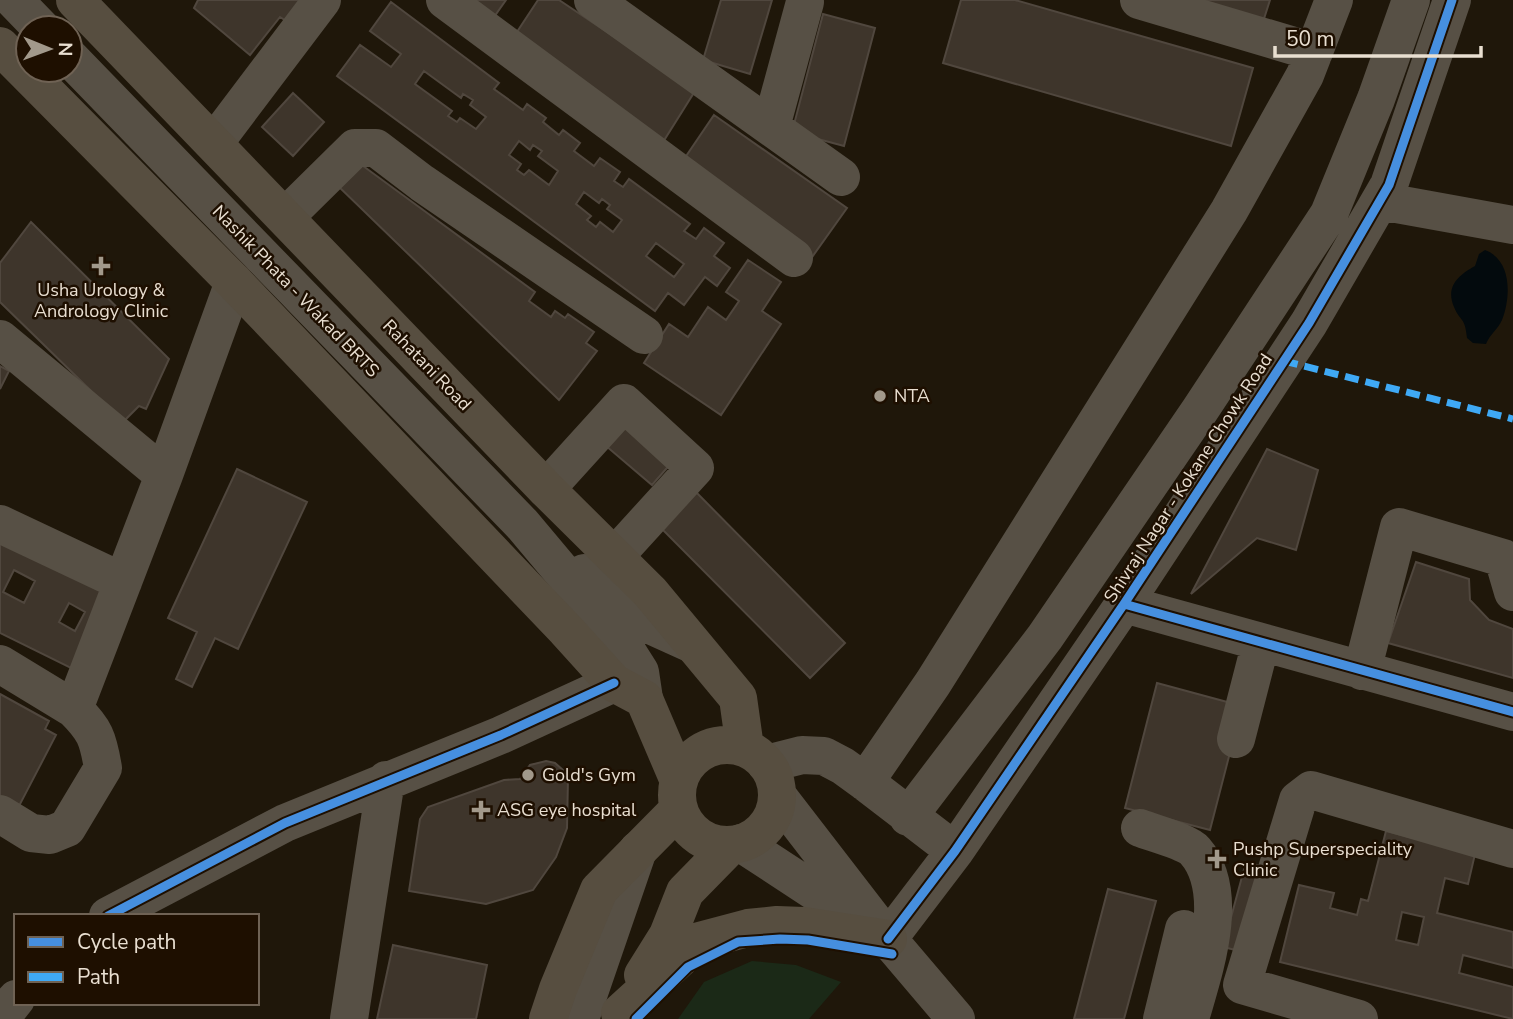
<svg xmlns="http://www.w3.org/2000/svg" width="1513" height="1019" font-family="'Nunito Sans',sans-serif">
	<style>
		.green { fill: #1b2917 }
		.water { fill: #030a0d }
		.building { fill: #3e352b; stroke: #50473e; stroke-width: 2; fill-rule: evenodd }
		.lines { fill: none; stroke-linecap: round; stroke-linejoin: round }
		.minor { stroke: #575045; stroke-width: 38 }
		.major { stroke: #574e40; stroke-width: 38 }
		.quiet { stroke: #3fa9f5; stroke-width: 7; stroke-dasharray: 14 7; stroke-linecap: butt }
		.cycleway-casing { stroke: #1e0f00; stroke-width: 13 }
		.cycleway { stroke: #468fdf; stroke-width: 9 }
		.poi-dot { fill: #a2998b; stroke: #1e0f00; stroke-width: 2.5 }
		.labels { text-anchor: middle; dominant-baseline: central; stroke-width: 5; stroke-linejoin: round; paint-order: stroke }
		.poi-label { font-size: 18px; fill: #e9dfd1; stroke: #1e0f00; text-anchor: start }
		.street-label { font-size: 18px; fill: #e9dfd1; stroke: #1e0f00 }
	</style>
	<rect width="100%" height="100%" fill="#1f170a"/>
	<!-- green -->
	<path class="green" d="M752,961L796,965L841,982L809,1019H678L704,982Z"/>
	<!-- water -->
	<path class="water" d="M1485,250C1512,260 1511,297 1502,320C1498,329 1490,334 1486,344L1473,343L1467,338C1465,316 1460,322 1454,307C1445,286 1459,275 1475,266L1479,254Z"/>
	<!-- building -->
	<path class="building" d="M198,0H312L294,26L280,17L250,55L194,8Z
		M455,0H506L489,24Z
		M538,0H559L695,91L663,142L511,41Z
		M721,0H772L750,74L703,60Z
		M961,0H1015L1253,68L1231,146L943,63Z
		M1183,0H1270L1262,25Z
		M391,2L499,83L494,89L523,110L527,104L546,118L543,122L559,135L563,130L580,143L574,151L594,166L600,158L620,172L614,181L623,187L629,179L690,224L684,231L696,239L704,228L724,243L714,256L730,268L717,286L705,277L684,305L668,293L655,311L337,76L360,45L391,67L401,54L370,31ZM424,71L461,98L463,94L473,100L470,105L486,117L476,129L460,118L457,122L448,116L452,111L415,84ZM519,141L530,150L533,145L542,151L538,156L558,171L549,185L529,170L524,175L517,170L521,164L509,155ZM584,192L599,203L602,199L610,205L607,209L622,220L613,232L600,222L596,227L587,220L591,216L576,204ZM656,243L684,264L674,277L646,256Z
		M823,14L875,28L844,146L792,132Z
		M293,93L324,122L293,156L262,127Z
		M714,115L847,208L810,260L678,168Z
		M359,163L535,292L529,301L551,317L555,311L565,318L568,314L594,332L586,343L597,351L559,400L337,185Z
		M31,222L169,359L146,409L139,406L123,422L0,302V263Z
		M748,260L781,282L762,311L781,324L721,415L644,363L669,324L688,337L708,307L726,320L739,301L726,292Z
		M0,366L9,371L0,389Z
		M627,421L673,461L652,485L606,446Z
		M1267,449L1318,470L1296,550L1257,538L1191,594Z
		M237,469L307,502L238,649L215,638L192,687L176,679L197,632L168,618Z
		M692,488L845,643L810,678L657,524Z
		M0,530L118,586L77,671L0,633ZM14,570L35,581L24,603L3,592ZM69,603L85,612L75,631L59,622Z
		M1416,562L1469,579L1470,600L1489,620L1513,629V678L1388,643Z
		M1157,683L1242,706L1210,830L1125,808Z
		M0,694L49,721L45,729L56,735L18,808L0,798Z
		M546,761L555,763L564,771L568,778L567,828L556,857L533,890L486,904L409,891L420,819L428,807L504,780L520,779L530,765Z
		M1386,831L1475,854L1468,884L1445,878L1437,913L1513,932V968L1463,955L1459,973L1513,987V1019L1280,962L1299,885L1334,893L1330,908L1357,915L1361,899L1368,901ZM1402,912L1424,917L1418,945L1396,940Z
		M1246,862L1267,868L1244,952L1223,947Z
		M1108,889L1156,901L1124,1019H1074Z
		M393,945L487,965L476,1019H377Z"/>
	<g class="lines">
		<!-- minor -->
		<path class="minor" d="M14,0L41,28
			M445,0L794,258
			M593,0L841,177
			M1139,0L1314,52
			M70,58L522,524L621,642L640,672L644,699
			M771,127L805,2
			M214,143L322,0
			M1380,201L1513,225
			M285,217L355,148H376L422,183L644,335
			M0,339L164,475
			M546,489L624,403L695,468L614,557
			M0,524L123,582
			M584,573L650,625L692,644
			M1124,604L1513,712
			M0,664L74,709L164,475L234,282
			M1362,671L1399,527L1503,558L1513,592
			M1236,739L1261,642
			M766,764L802,755L824,756L843,766L865,782L955,851
			M865,782L933,683L1229,211L1305,75L1334,0
			M777,795L888,939L956,1019
			M0,814L31,833L50,835L67,828L103,768C98,738 95,730 74,709
			M908,817L1045,637L1200,410L1329,214L1376,99L1411,0
			M1140,828C1153,833 1187,842 1195,851C1232,893 1203,973 1190,1019
			M741,843L863,923
			M108,916L285,823L501,735L614,683
			M888,939L955,851L1124,604L1309,323L1389,185L1452,0
			M0,1019L16,999
			M349,1019L386,780
			M580,1019L638,850
			M1162,1019L1184,929
			M1359,1019L1242,985L1298,800L1311,790L1513,849"/>
		<!-- major -->
		<path class="major" d="M75,0L546,489L650,592L738,698L745,748
			M0,46L234,282L566,630L614,683L644,699L679,781
			M677 795a50 50 0 1 1 100 0a50 50 0 1 1-100 0Z
			M643,975L668,935L685,892L731,845
			M620,1013L699,941L748,928L777,925L804,926L888,939
			M548,1019L558,989L599,890L679,809"/>
		<!-- quiet -->
		<path class="quiet" d="M1284,361L1513,419"/>
		<defs>
			<path id="cycleway" d="M1124,604L1513,712
				M108,916L285,823L501,735L614,683
				M888,939L955,851L1124,604L1309,323L1389,185L1452,0
				M636,1019L688,967L738,942L780,939L808,940L892,954"/>
		</defs>
		<!-- cycleway casing -->
		<use href="#cycleway" class="cycleway-casing"/>
		<!-- cycleway -->
		<use href="#cycleway" class="cycleway"/>
	</g>
	<!-- markers -->
	<g class="poi-dot">
		<path d="M97.5 255.5h7v7h7v7h-7v7h-7v-7h-7v-7h7z"/>
		<circle cx="880" cy="396" r="7"/>
		<circle cx="528" cy="775" r="7"/>
		<path d="M477.5 799.5h7v7h7v7h-7v7h-7v-7h-7v-7h7z"/>
		<path d="M1213.5 848.5h7v7h7v7h-7v7h-7v-7h-7v-7h7z"/>
	</g>
	<g class="labels">
		<!-- poi labels -->
		<g class="poi-label">
			<text x="101" y="290" text-anchor="middle">Usha Urology &amp;<tspan x="101" dy="21">Andrology Clinic</tspan></text>
			<text x="894" y="396">NTA</text>
			<text x="542" y="775">Gold's Gym</text>
			<text x="497" y="810">ASG eye hospital</text>
			<text x="1233" y="849">Pushp Superspeciality<tspan x="1233" dy="21">Clinic</tspan></text>
		</g>
		<!-- street labels -->
		<g class="street-label">
			<text transform="translate(296 291) rotate(46)">Nashik Phata - Wakad BRTS</text>
			<text transform="translate(427 365) rotate(46)">Rahatani Road</text>
			<text transform="translate(1188 478) rotate(-57)">Shivraj Nagar - Kokane Chowk Road</text>
		</g>
	</g>
	<!-- legend -->
	<rect x="14" y="914" width="245" height="91" fill="#1e0f00" stroke="#6f6254" stroke-width="2"/>
	<rect x="28" y="937" width="35" height="10" fill="#468fdf" stroke="#6f6254" stroke-width="2"/>
	<text x="77" y="949" font-size="21" fill="#e9dfd1">Cycle path</text>
	<rect x="28" y="972" width="35" height="10" fill="#3fa9f5" stroke="#6f6254" stroke-width="2"/>
	<text x="77" y="984" font-size="21" fill="#e9dfd1">Path</text>
	<!-- north arrow -->
	<g transform="translate(49 49) rotate(91)"><circle r="33" fill="#1e0f00" stroke="#6f6254" stroke-width="2"/>
	<path d="M0-5L12 26L0 18L-12 26Z" fill="#a2998b"/>
	<text y="-10" font-size="19" font-weight="bold" text-anchor="middle" fill="#e9dfd1">N</text>
	</g>
	<!-- scale -->
	<path d="M1275 46v10h206v-10" fill="none" stroke="#e9dfd1" stroke-width="3.5"/>
	<text x="1286" y="46" font-size="21" fill="#e9dfd1" stroke="#1e0f00" stroke-width="5" paint-order="stroke">50 m</text>
</svg>
